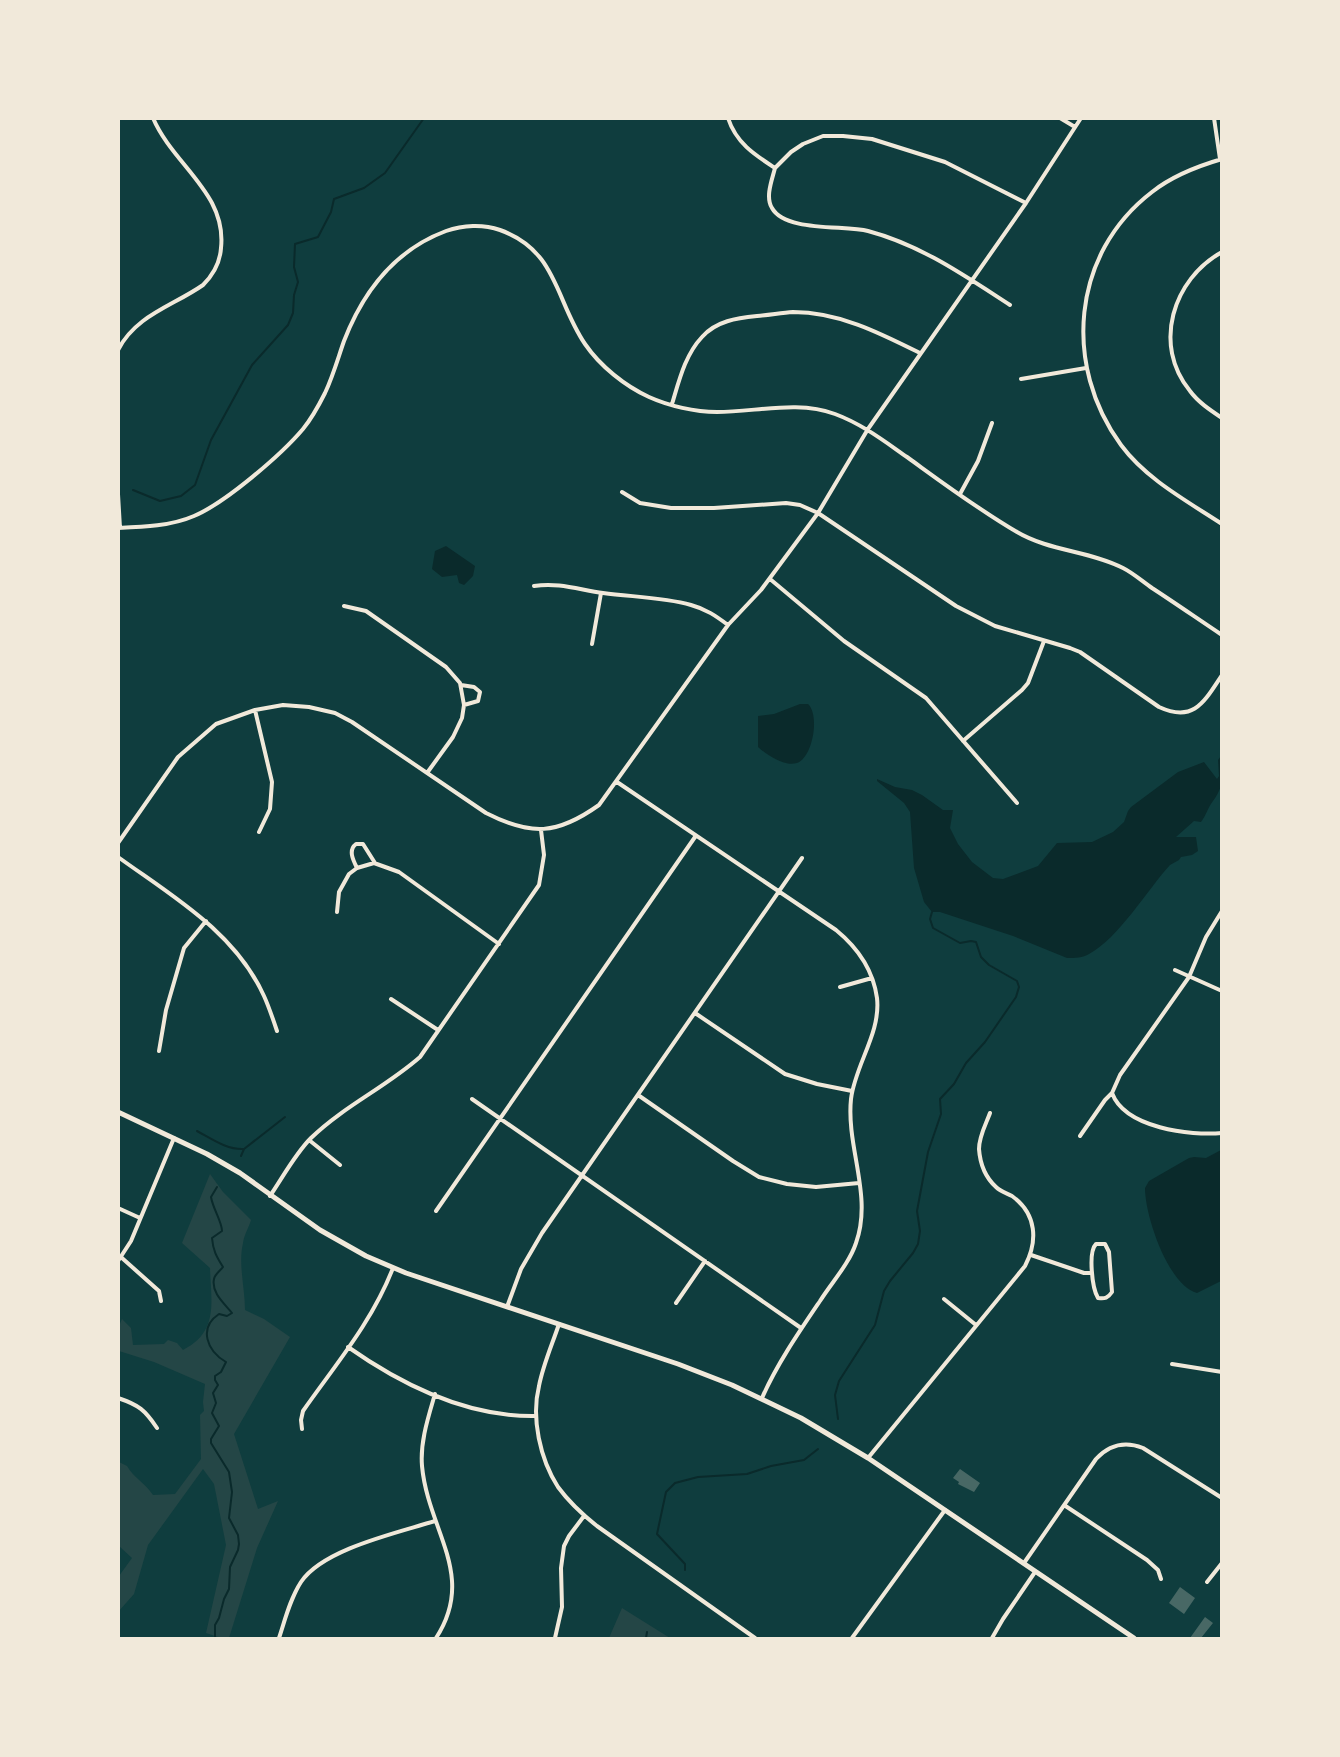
<svg xmlns="http://www.w3.org/2000/svg" width="1340" height="1757" font-family="Rubik,sans-serif">
	<style>
		.green { fill: #244646 }
		.water { fill: #0a2a2b }
		.lines { fill: none; stroke-linecap: round; stroke-linejoin: round }
		.stream { stroke: #0a2a2b; stroke-width: 2 }
		.building { fill: #486865 }
		.minor { stroke: #f1e9da; stroke-width: 4 }
		.secondary { stroke: #f1e9da; stroke-width: 5 }
	</style>
	<rect width="100%" height="100%" fill="#0f3d3e"/>
	<!-- green -->
	<path class="green" d="M210,1174L223,1192L251,1220C249,1227 244,1235 243,1243C238,1264 245,1288 245,1310L264,1319L290,1337L234,1434L258,1509L278,1501L257,1548L229,1638H221L206,1633L226,1545L214,1484L203,1469L148,1545L134,1594L118,1612L119,1576L132,1558L119,1546V1462L127,1466C134,1478 145,1483 153,1495L175,1494L201,1459L200,1415L204,1411L203,1402L205,1384L154,1362L119,1351V1326L122,1319L131,1328L133,1345L164,1344L168,1340L177,1343L183,1350C219,1332 211,1302 210,1268L182,1243Z
		M622,1608L670,1638H609Z"/>
	<!-- water -->
	<path class="water" d="M446,546L475,566L473,576L464,585L459,583L457,575L442,577L432,569L435,551Z
		M800,704H808C820,715 813,757 797,763C784,767 767,755 758,747V716L774,714Z
		M1221,756C1222,775 1225,785 1213,801C1208,807 1206,816 1201,822L1194,821L1176,837H1196L1198,851L1192,855L1181,857L1179,860L1170,865C1148,889 1118,939 1089,954C1083,958 1075,958 1067,958L1013,936L940,912H932L924,902L914,868L910,812L904,803L877,781V779L895,787L912,790L922,795L943,810H953L950,828L958,844L972,862L993,878L1003,879L1038,866L1057,843L1092,842L1113,832L1124,822L1128,811L1131,807L1178,772L1204,762L1217,779L1219,776L1218,760Z
		M1221,1150V1281L1197,1293C1168,1285 1145,1216 1145,1188L1149,1181L1189,1158L1194,1157L1206,1158Z"/>
	<g class="lines">
		<!-- stream -->
		<path class="stream" d="M133,490L160,501L181,496L195,485L211,440L252,365L288,325L293,313L294,295L298,282L294,267L295,244L318,237L331,212L334,199L364,188L385,173L424,118
			M197,1131C212,1139 227,1150 244,1149L285,1117
			M241,1156L244,1149
			M838,1419L835,1395L839,1381L875,1325L884,1291L890,1281L913,1253L918,1244L920,1231L917,1211L928,1152L941,1114L940,1099L954,1084L966,1063L985,1042L1016,997L1019,987L1017,981L989,965L981,957L976,942L971,941L960,943L933,928L930,919L932,912
			M685,1570V1564L657,1534L666,1492L675,1483L698,1477L747,1474L771,1466L804,1460L818,1449
			M215,1638V1625L219,1618L224,1599L229,1589L230,1567L238,1550L239,1544L238,1535L229,1518L232,1492L229,1472L211,1443V1439L219,1426L212,1413L216,1403L213,1393L218,1385L215,1380V1376L221,1372L226,1362C207,1351 198,1328 219,1314L227,1316L232,1313C225,1304 211,1293 214,1279C215,1274 220,1271 223,1267C216,1256 213,1250 212,1238L222,1231C222,1222 213,1209 211,1197L217,1187
			M646,1638L647,1632"/>
	</g>
	<!-- building -->
	<path class="building" d="M960,1469L980,1483L974,1492L958,1484L959,1482L953,1478Z
		M1180,1587L1195,1598L1184,1614L1169,1603Z
		M1205,1617L1213,1623L1201,1638H1190Z"/>
	<g class="lines">
		<!-- minor -->
		<path class="minor" d="M728,118C736,143 755,155 775,168
			M1060,118L1075,127
			M1214,118L1220,159
			M1222,159C1198,166 1172,176 1152,192C1071,254 1063,366 1121,445C1146,479 1187,501 1222,524
			M775,168C772,180 765,197 772,208C785,232 845,225 868,231C921,245 965,276 1010,305
			M775,168L791,152L803,144L823,136H843L872,139L945,162L1026,203
			M1222,252C1173,279 1152,345 1190,391C1198,402 1210,410 1222,418
			M118,350C136,315 173,306 203,285C213,275 220,263 221,248C227,193 173,165 153,118
			M1021,379L1086,368
			M672,404C679,381 685,355 702,337C716,321 737,318 757,316C769,315 781,313 793,312C839,312 880,333 920,353
			M622,492L640,503L671,508H714L786,503L800,505L818,513L956,606L995,626L1070,648L1080,652L1159,707C1194,723 1204,702 1222,675
			M118,494L120,528
			M960,494L978,461L992,423
			M118,528C144,527 171,526 194,516C225,503 281,455 303,429C312,418 319,405 325,393C333,376 338,358 344,341C363,292 395,250 446,231C463,225 483,224 500,230C558,251 555,300 585,344C600,366 625,386 649,397C669,406 695,412 717,412C756,412 798,400 835,414C862,424 884,441 907,457C943,483 979,510 1017,532C1049,551 1090,551 1123,568C1133,573 1142,581 1152,588C1175,603 1198,619 1222,635
			M770,579L844,641L926,698L1017,803
			M534,586C559,582 580,590 603,593C632,597 663,597 691,605C706,609 716,616 728,625
			M344,606L366,611L446,667L460,683L464,705L462,718L453,737L427,773
			M592,644L601,593
			M461,685L474,687L480,692L478,701L464,705
			M255,710L272,782L270,809L259,832
			M963,741L1022,690L1028,683L1044,641
			M617,782L836,930C858,948 873,969 877,998C881,1033 855,1065 851,1099C846,1147 873,1196 856,1243C849,1264 832,1282 820,1301C799,1332 777,1364 762,1398
			M118,843L178,757L216,724L255,710L283,705L309,707L335,713L352,722L486,813C531,836 557,835 599,805L728,625L761,590L818,513L868,429L1026,203L1081,118
			M118,857C172,896 235,932 264,996C269,1007 273,1019 277,1031
			M357,868C353,860 348,850 356,844H363L375,863
			M337,912L339,892L349,874L357,868L374,863L399,872L499,944
			M1175,970L1222,991
			M840,987L872,978
			M391,999L438,1030
			M695,1013L785,1074L817,1084L852,1091
			M159,1051L166,1010L184,948L206,921
			M1112,1093C1125,1128 1190,1136 1222,1133
			M638,1095L733,1161L759,1177L787,1184L816,1187L859,1183
			M472,1099L801,1328
			M1080,1136L1105,1100L1112,1093L1120,1075L1189,977L1206,937L1222,911
			M309,1140L340,1165
			M270,1196C283,1177 295,1154 311,1138C344,1106 386,1087 420,1057L539,885L544,855L541,830
			M118,1208L140,1218
			M436,1211L695,837
			M1096,1244H1105L1109,1252L1112,1292C1108,1298 1105,1299 1098,1298C1092,1288 1088,1252 1096,1244Z
			M1031,1255L1084,1273H1092
			M122,1258L159,1291L161,1301
			M118,1261L131,1241L174,1138
			M944,1299L976,1325
			M676,1303L705,1261
			M507,1307L521,1269L542,1233L802,858
			M559,1324C552,1345 543,1365 539,1386C531,1418 540,1459 558,1487C569,1502 583,1515 597,1526L755,1638
			M348,1347C402,1385 468,1417 535,1416
			M1172,1364L1222,1372
			M435,1394C428,1418 420,1442 422,1466C428,1531 477,1575 436,1638
			M118,1398C139,1405 145,1410 157,1428
			M302,1429L301,1420L303,1411C336,1364 372,1322 393,1268
			M868,1458L1025,1266C1038,1241 1037,1214 1012,1196C1006,1193 1000,1191 996,1187C985,1177 980,1163 979,1149C979,1136 986,1124 990,1113
			M1064,1505L1147,1560L1158,1570L1161,1579
			M1024,1563L1096,1459C1109,1445 1125,1441 1143,1448L1222,1498
			M1207,1582L1222,1563
			M279,1638C285,1620 290,1599 301,1582C323,1549 397,1533 435,1521
			M555,1638L562,1607L561,1568L564,1546L569,1536L584,1516
			M852,1638L945,1510
			M992,1638L1003,1619L1035,1572"/>
		<!-- secondary -->
		<path class="secondary" d="M118,1112L207,1154L240,1173L320,1230L366,1256L406,1273L678,1364L732,1385L801,1418L868,1458L1134,1638"/>
	</g>
	<!-- border -->
	<rect width="1340" height="1757" fill="none" stroke="#f1e9da" stroke-width="240"/>
</svg>
